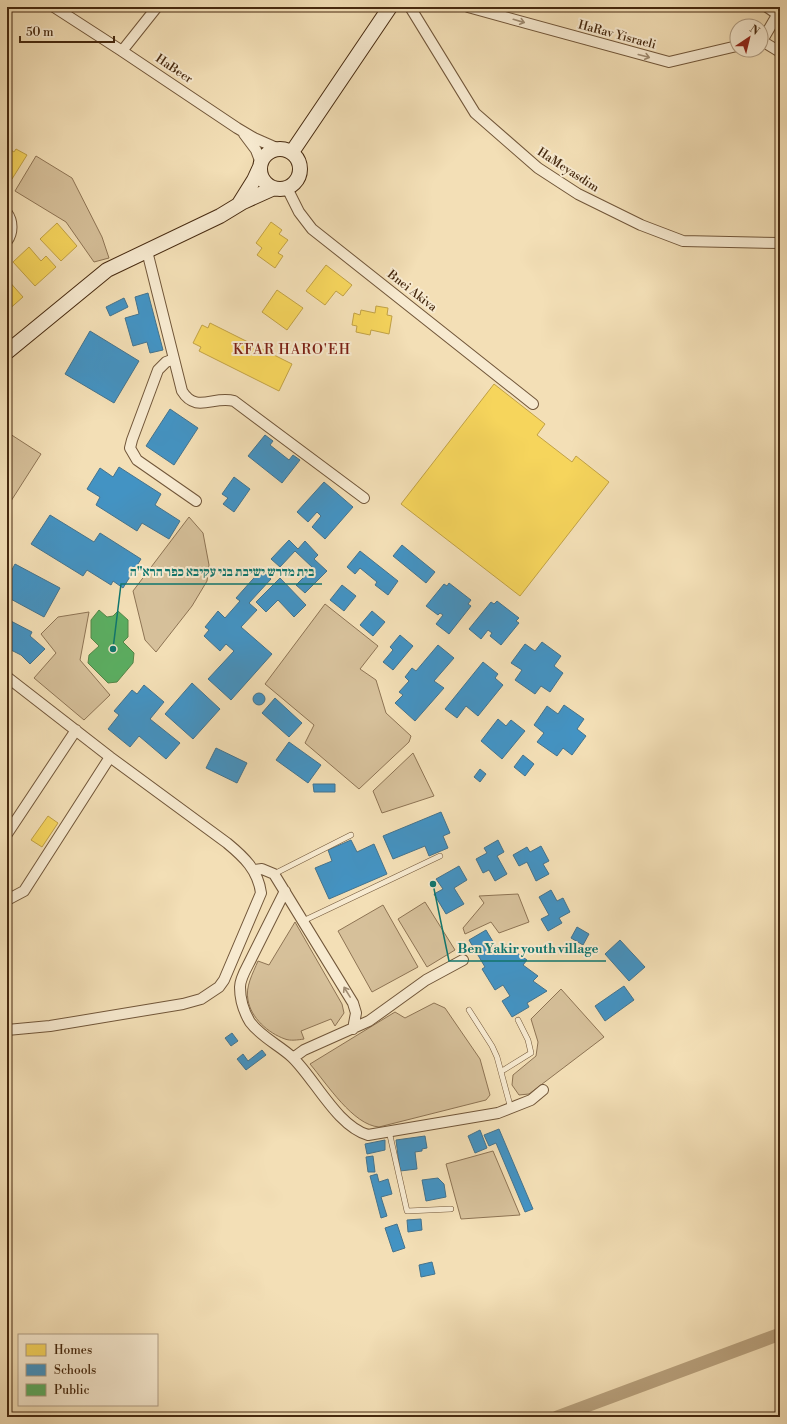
<svg xmlns="http://www.w3.org/2000/svg" width="787" height="1424" font-family="'Libre Bodoni','Frank Ruhl Libre',serif">
	<style>
		.green { fill: #d6c09a; stroke: #8e7454 }
		.homes { fill: #f6d55c; stroke: #c1a145 }
		.schools { fill: #4393c3; stroke: #44738d }
		.public { fill: #5aae61; stroke: #548648 }
		.lines { fill: none; stroke-linecap: round; stroke-linejoin: round }
		.canal { stroke: #b8a17d; stroke-width: 13 }
		.lane-casing { stroke: #715639; stroke-width: 6 }
		.street-casing { stroke: #715639; stroke-width: 12 }
		.secondary-casing { stroke: #46290f; stroke-width: 16 }
		.lane { stroke: #f7ead0; stroke-width: 5 }
		.street { stroke: #f7ead0; stroke-width: 10 }
		.secondary { stroke: #f7ead0; stroke-width: 14 }
		.oneway { stroke: #9e8a70 }
		.labels { text-anchor: middle; dominant-baseline: central; stroke-width: 4; stroke-linejoin: round; paint-order: stroke }
		.street-label { font-size: 12px; fill: #46290f; stroke: #f7ead0 }
		.quarter-label { font-size: 14px; letter-spacing: 1px; fill: #7a1f14; stroke: #f7ead0 }
		.leader { fill: none; stroke: #0f766e; stroke-width: 1.5 }
		.callout-dot { fill: #0f766e; stroke: #f7ead0; stroke-width: 1.5 }
		.callout-label { font-size: 13px; text-anchor: middle; font-weight: bold; fill: #0f766e; stroke: #f7ead0; stroke-width: 4; stroke-linejoin: round; paint-order: stroke }
	</style>
	<rect width="100%" height="100%" fill="#f3dfb6"/>
	<filter id="stains"><feTurbulence type="fractalNoise" baseFrequency=".005" numOctaves="4"/><feColorMatrix values="0 0 0 0 .2 0 0 0 0 .09 0 0 0 0 .02 0 0 0 .5 -.17"/></filter>
	<radialGradient id="worn" r=".72"><stop offset=".6" stop-color="#630" stop-opacity="0"/><stop offset="1" stop-color="#630" stop-opacity=".3"/></radialGradient>
	<!-- green -->
	<path class="green" d="M36,156L72,178L102,237L109,258L94,262L66,222L15,191Z
		M7,432L41,454L11,501L7,498Z
		M189,517L203,533L209,565L207,581L192,606L156,652L145,640L133,591Z
		M325,604L378,646L360,669L376,680L386,713L411,736L409,742L359,789L305,743L314,725L265,684Z
		M89,612L80,660L110,695L84,720L34,678L56,653L41,634L58,617Z
		M413,753L434,796L382,813L373,791Z
		M518,894L529,922L499,933L491,922L465,934L463,928L484,903L479,896Z
		M425,902L455,950L427,967L398,919Z
		M383,905L418,967L372,992L338,931Z
		M295,922L342,1004L344,1013L335,1026L331,1019L301,1031L304,1039C298,1040 290,1041 285,1039C268,1033 251,1018 248,1000C245,987 253,973 258,961L269,965Z
		M561,989L604,1037L529,1094L519,1095L512,1085L513,1075L536,1056L538,1042L531,1019Z
		M434,1003L445,1008L480,1059L490,1095L486,1100L379,1127C353,1125 327,1084 310,1064L395,1012L405,1018Z
		M493,1151L520,1215L461,1219L446,1164Z"/>
	<!-- homes -->
	<path class="homes" d="M8,148L14,152L16,149L27,155L12,179L7,175Z
		M271,222L282,230L279,234L288,240L278,253L283,256L275,268L257,255L262,248L256,243Z
		M57,223L77,246L61,261L40,239Z
		M29,247L41,261L46,256L56,267L35,286L13,262Z
		M326,265L352,285L343,296L336,291L325,305L306,291Z
		M7,279L23,297L7,311Z
		M277,290L303,308L287,330L262,312Z
		M376,306L388,308L387,315L392,316L389,334L371,330L370,335L356,332L357,326L352,325L354,313L360,315L361,310L375,313Z
		M210,323L292,364L279,391L199,351L201,347L193,343L202,325L208,328Z
		M494,384L545,424L537,435L572,462L576,456L609,482L520,596L401,504Z
		M48,816L58,823L42,847L31,840Z"/>
	<!-- schools -->
	<path class="schools" d="M148,293L163,350L150,353L147,342L133,346L125,318L139,314L135,297Z
		M124,298L128,307L110,316L106,307Z
		M90,331L139,361L114,403L65,374Z
		M170,409L198,428L174,465L146,446Z
		M265,435L273,441L270,445L289,460L293,455L300,460L282,483L248,456Z
		M119,467L161,494L155,505L180,521L169,539L142,523L137,531L96,505L100,497L87,489L100,468L113,477Z
		M234,477L250,489L234,512L223,504L228,498L222,494Z
		M324,482L353,507L325,539L312,527L321,516L317,512L308,522L297,512Z
		M50,515L94,542L100,533L141,559L123,588L113,581L111,585L87,570L83,576L31,544Z
		M289,540L298,549L305,541L318,555L314,559L327,571L305,593L296,585L313,568L295,551L280,567L271,559Z
		M402,545L435,572L426,583L393,556Z
		M360,551L398,581L388,595L375,585L377,582L360,568L355,574L347,567Z
		M15,564L60,588L44,617L7,597V579Z
		M261,570L271,579L249,603L257,610L241,627L272,654L231,700L208,679L234,651L226,644L220,651L204,636L209,630L205,627L218,611L225,618L240,601L236,598Z
		M280,578L306,605L294,617L278,600L266,612L256,602Z
		M449,583L471,600L468,604L471,606L449,634L436,624L443,615L440,613L438,615L426,606L444,584L447,586Z
		M342,585L356,596L344,611L330,600Z
		M497,601L519,618L516,621L519,623L501,645L490,636L492,633L488,630L481,639L469,629L491,602L494,604Z
		M372,611L385,622L373,636L360,625Z
		M7,619L32,632L30,636L45,649L30,664L21,655L7,648Z
		M400,635L413,646L393,670L383,662L393,650L390,647Z
		M542,642L561,656L554,666L563,673L550,692L541,686L535,694L515,680L522,670L511,663L525,644L535,651Z
		M438,645L454,658L434,681L444,688L415,721L395,703L403,695L399,692L409,681L405,677L412,668L416,671Z
		M483,662L498,674L495,678L503,685L478,716L466,706L457,718L445,709Z
		M192,683L220,709L193,739L165,714Z
		M144,685L164,702L150,719L180,743L166,759L139,736L130,747L108,729L119,715L114,711L132,690L137,694Z
		M253 699a6 6 0 1 1 12 0a6 6 0 1 1-12 0Z
		M275,698L302,723L289,737L262,713Z
		M564,705L584,719L577,729L586,736L572,755L563,748L557,756L537,742L544,733L534,725L547,706L558,714Z
		M498,719L506,726L511,720L525,731L502,759L481,741Z
		M289,742L321,765L308,783L276,760Z
		M216,748L247,763L237,783L206,768Z
		M523,755L534,764L525,776L514,767Z
		M480,769L486,774L480,782L474,777Z
		M313,784H335V792H314Z
		M441,812L450,833L443,836L448,848L429,856L425,846L393,859L383,836Z
		M351,840L357,852L374,844L387,874L329,899L315,868L332,861L328,850Z
		M498,840L504,852L497,856L507,874L495,881L489,870L483,873L476,859L487,853L484,848Z
		M541,846L549,861L543,864L549,874L536,881L527,862L519,866L513,855L527,847L530,852Z
		M459,866L467,880L454,888L464,904L446,914L434,894L443,889L436,879Z
		M551,890L557,901L563,898L570,912L559,918L562,923L548,931L541,919L549,915L539,897Z
		M577,927L589,934L583,945L571,938Z
		M486,930L498,950L506,945L527,960L523,965L538,976L533,981L547,991L527,1003L529,1007L512,1017L502,1001L510,996L503,985L495,990L482,969L485,967L469,940Z
		M620,940L645,967L629,981L605,954Z
		M624,986L634,1000L605,1021L595,1006Z
		M232,1033L238,1041L231,1046L225,1038Z
		M262,1050L266,1055L246,1070L237,1059L243,1054L248,1061Z
		M499,1129L533,1209L525,1212L496,1143L489,1146L484,1135Z
		M480,1130L487,1148L475,1153L468,1136Z
		M425,1136L427,1148L422,1149V1151L415,1152L417,1169L400,1171L396,1140Z
		M385,1140V1150L367,1154L365,1144Z
		M373,1156L375,1172H368L366,1157Z
		M377,1174L379,1182L388,1179L392,1194L381,1197L387,1216L381,1218L370,1176Z
		M438,1178L444,1184L446,1197L426,1201L422,1180Z
		M421,1219L422,1230L408,1232L407,1220Z
		M397,1224L405,1248L393,1252L385,1228Z
		M432,1262L435,1274L421,1277L419,1265Z"/>
	<!-- public -->
	<path class="public" d="M99,610L107,617L113,616L118,611L128,620V637L123,642L134,653L133,663L117,682L108,683L88,663L89,655L99,646L91,638V620Z"/>
	<g class="lines">
		<!-- canal -->
		<path class="canal" d="M557,1417L780,1334"/>
		<defs>
			<path id="lane" d="M274,874L351,835
				M303,921L440,856
				M469,1010L492,1046L497,1057L511,1109
				M502,1071L531,1053L528,1040L518,1020
				M389,1131L407,1211L451,1209"/>
			<path id="street" d="M54,7L122,51
				M157,7L122,51L237,128L254,138L279,149
				M410,7L475,113L538,168L578,194L641,225L683,241L780,243
				M468,7L669,62L737,46
				M767,7L777,14
				M780,10L762,41L780,52
				M244,134L256,150L261,163
				M287,188L299,212L312,229L533,404
				M7,213C13,221 13,233 7,241
				M147,251L182,391C196,414 214,395 234,401L364,498
				M174,359L166,362L158,370L132,440L130,448L137,460L196,501
				M7,677L110,757L227,843C244,857 258,870 261,893L224,980L219,987L201,999L183,1004L50,1026L7,1030
				M7,834L76,730
				M254,870L262,869L274,874L353,1003L356,1013L353,1029
				M285,891C274,913 263,935 252,957C248,966 240,977 240,987C240,1000 244,1012 250,1022C261,1037 279,1045 292,1057C315,1079 337,1126 368,1135L498,1113L531,1100L543,1090
				M7,900L24,891L110,757
				M293,1058L304,1050L369,1021L426,980L463,960"/>
			<path id="secondary" d="M260 169a20 20 0 1 1 40 0a20 20 0 1 1-40 0Z
				M292,152L390,7
				M239,204L254,180L260,167
				M7,352L107,270L220,216L243,202L274,188"/>
		</defs>
		<!-- lane casing -->
		<use href="#lane" class="lane-casing"/>
		<!-- street casing -->
		<use href="#street" class="street-casing"/>
		<!-- secondary casing -->
		<use href="#secondary" class="secondary-casing"/>
		<!-- lane -->
		<use href="#lane" class="lane"/>
		<!-- street -->
		<use href="#street" class="street"/>
		<!-- secondary -->
		<use href="#secondary" class="secondary"/>
	</g>
	<!-- one-way arrows -->
	<defs><path id="oneway-shaft" d="M-6 0H5M1.5-3L5.5 0L1.5 3" fill="none" stroke-width="1.6" stroke-linecap="round" stroke-linejoin="round"/></defs>
	<g class="oneway">
		<use href="#oneway-shaft" transform="translate(519 21) rotate(16)"/>
		<use href="#oneway-shaft" transform="translate(644 56) rotate(15)"/>
		<use href="#oneway-shaft" transform="translate(347 992) rotate(-122)"/>
	</g>
	<g class="labels">
		<!-- street labels -->
		<g class="street-label">
			<text transform="translate(617 35) rotate(15)">HaRav Yisraeli</text>
			<text transform="translate(174 69) rotate(34)">HaBeer</text>
			<text transform="translate(568 170) rotate(33)">HaMeyasdim</text>
			<text transform="translate(412 291) rotate(38)">Bnei Akiva</text>
		</g>
		<!-- quarter labels -->
		<g class="quarter-label">
			<text x="292" y="350">KFAR HARO'EH</text>
		</g>
	</g>
	<!-- callouts -->
	<path class="leader" d="M113 649L121 584H322M433 884L449 961H606"/>
	<g class="callout-dot">
		<circle cx="113" cy="649" r="4"/>
		<circle cx="433" cy="884" r="4"/>
	</g>
	<g class="callout-label">
		<text x="222" y="576">בית מדרש ישיבת בני עקיבא כפר הרא"ה</text>
		<text x="528" y="953">Ben Yakir youth village</text>
	</g>
	<!-- margin -->
	<rect width="787" height="1424" fill="none" stroke="#f3dfb6" stroke-width="24"/>
	<rect x="8" y="8" width="771" height="1408" fill="none" stroke="#46290f" stroke-width="2"/>
	<rect x="12" y="12" width="763" height="1400" fill="none" stroke="#46290f"/>
	<!-- legend -->
	<rect x="18" y="1334" width="140" height="72" fill="#f7ead0" stroke="#b09d83"/>
	<rect x="26" y="1344" width="20" height="12" fill="#f6d55c" stroke="#b09d83"/>
	<text x="54" y="1354" font-size="12" fill="#46290f">Homes</text>
	<rect x="26" y="1364" width="20" height="12" fill="#4393c3" stroke="#b09d83"/>
	<text x="54" y="1374" font-size="12" fill="#46290f">Schools</text>
	<rect x="26" y="1384" width="20" height="12" fill="#5aae61" stroke="#b09d83"/>
	<text x="54" y="1394" font-size="12" fill="#46290f">Public</text>
	<!-- north arrow -->
	<g transform="translate(749 38) rotate(35)"><circle r="19" fill="#f7ead0" stroke="#b09d83"/>
	<path d="M0-3L7 15L0 10L-7 15Z" fill="#8f2418"/>
	<text y="-6" font-size="11" font-weight="bold" text-anchor="middle" fill="#46290f">N</text>
	</g>
	<!-- scale -->
	<path d="M20 36v6h94v-6" fill="none" stroke="#46290f" stroke-width="2"/>
	<text x="26" y="36" font-size="12" fill="#46290f" stroke="#f7ead0" stroke-width="3" paint-order="stroke">50 m</text>
	<rect width="100%" height="100%" filter="url(#stains)"/>
	<rect width="100%" height="100%" fill="url(#worn)"/>
</svg>
